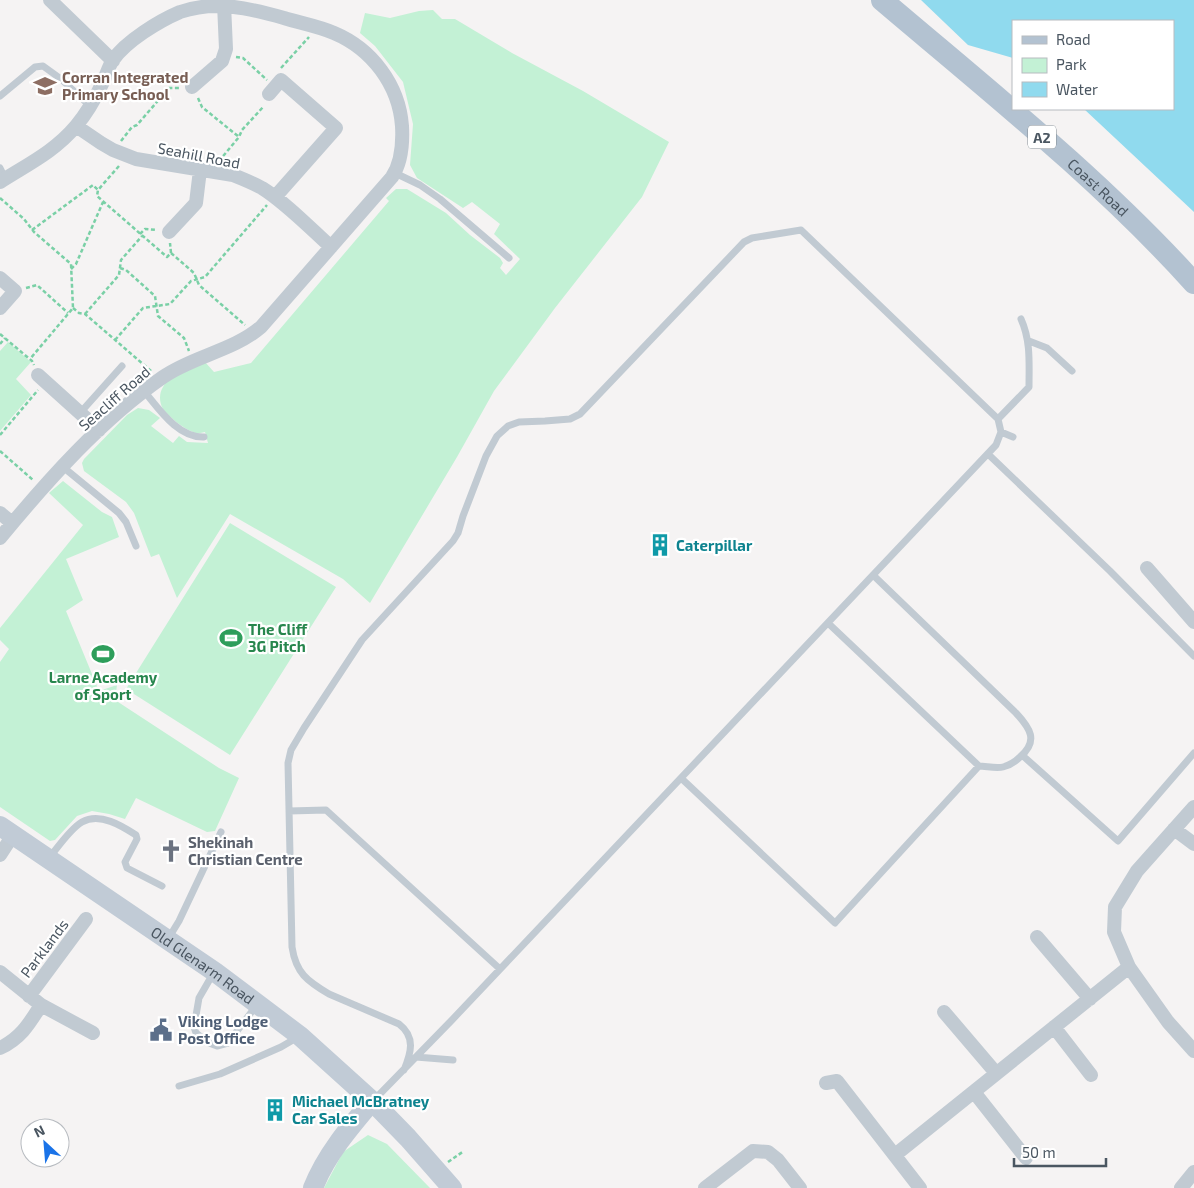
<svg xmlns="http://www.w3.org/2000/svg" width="1194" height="1188" font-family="'Exo 2',sans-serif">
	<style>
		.green { fill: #c3f1d5 }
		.water { fill: #90daee }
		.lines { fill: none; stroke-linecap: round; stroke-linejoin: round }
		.path { stroke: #7ad0a6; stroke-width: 2.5; stroke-dasharray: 4 2.5; stroke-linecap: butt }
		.lane { stroke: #c1cad2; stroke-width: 7 }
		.street { stroke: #c1cad2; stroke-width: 14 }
		.secondary { stroke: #c1cbd6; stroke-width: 20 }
		.primary { stroke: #b3c2d1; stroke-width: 22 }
		.labels { text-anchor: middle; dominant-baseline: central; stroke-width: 4.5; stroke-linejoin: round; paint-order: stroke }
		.shield { fill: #fff; stroke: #808990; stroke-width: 1 }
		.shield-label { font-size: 14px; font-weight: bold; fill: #4a5661 }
		.education-label { font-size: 15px; font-weight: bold; fill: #785e54; stroke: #fff; text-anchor: start }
		.street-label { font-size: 15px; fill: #4a5661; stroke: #fff }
		.culture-label { font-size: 15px; font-weight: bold; fill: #0d838f; stroke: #fff; text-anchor: start }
		.leisure-label { font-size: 15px; font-weight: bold; fill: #27864d; stroke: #fff; text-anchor: start }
		.worship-label { font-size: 15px; font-weight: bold; fill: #5b616d; stroke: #fff; text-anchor: start }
		.service-label { font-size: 15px; font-weight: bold; fill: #4e5e75; stroke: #fff; text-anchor: start }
	</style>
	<rect width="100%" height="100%" fill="#f5f3f3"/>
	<!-- green -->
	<path class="green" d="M433,10L442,19H455L512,53L583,91L669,142L642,197L555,308L494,391L457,457L370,603L343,579L230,514L177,598L159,554L151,557L134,513L126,502L84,471L82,463L84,459L127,415L138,408L149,410L160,418L151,426L173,443L179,436L187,442L208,443L205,432C201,433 197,434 193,432C184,429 169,417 163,409C159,402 159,393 163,387C171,372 190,368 205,362L214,372L251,363L389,201L386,198L396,189H407L446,213L470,235L500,258L503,263L500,268L506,275L520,259L494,234L500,224L472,202L463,208L417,178L410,165L413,124L403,82L375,46L360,33L365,13L390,18L419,11Z
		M8,342L31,362L16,379L31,395L0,431V351Z
		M63,481L102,512L112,517L119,537L66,559L83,600L66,611L99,691L117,685L115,700L219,768L239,778L215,831L207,832L136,798L125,819L109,814L92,811L77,816L55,840L50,841L0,807V662L9,649L0,640V628L83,525L49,493Z
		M230,523L336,587L230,755L126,689Z
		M368,1135L387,1144L430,1188H324L343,1152Z"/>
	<!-- water -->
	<path class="water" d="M921,0H1194V212L1084,109H1173V21H1013V58L968,45Z"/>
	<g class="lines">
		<!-- path -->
		<path class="path" d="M236,57L243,58L267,80
			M281,68L309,37
			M198,98L202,107L239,137
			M121,141L132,127L137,125L169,88H181
			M219,161L239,137L242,130L264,106
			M119,166L98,190L97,196L167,257L171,253L170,243
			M0,198L24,219L34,232L71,264L73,308L30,359
			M32,230L93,185L98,190
			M140,234L145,229L157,230
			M171,253L194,273L199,285L245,325
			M120,268L126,270L155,296L158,316L184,338L189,351
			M71,269L76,264L103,202
			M26,288L37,285L68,313
			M73,308L79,313L85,314L151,371
			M85,314L119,275L121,260L142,236
			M0,334L32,361L34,365
			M115,340L143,308L170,304L191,281L205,277L267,205
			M0,344L5,338
			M0,435L38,390
			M0,451L33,480
			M448,1162L464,1151"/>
		<!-- lane -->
		<path class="lane" d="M0,96L35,67L43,66L61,79L90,106
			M0,168L5,178
			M395,173L420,185L440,199L509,258
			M1029,341L1047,348L1072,371
			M144,391C159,409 178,438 204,437
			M80,413L122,366
			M998,419L1029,387C1029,364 1031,341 1021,319
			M1001,432L1013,437
			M988,454L1110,571L1194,656
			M63,467L119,513L126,522L136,546
			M873,575L1016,713C1030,728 1039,741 1020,757C1015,762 1010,765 1003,767C996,769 986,766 979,766
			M1022,755L1118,841L1194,753
			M681,778L835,923L979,766L828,623
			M289,811L326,810L500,969
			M50,857C58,847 70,829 82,822C100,812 122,826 136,835L137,839L125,862L127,868L162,886
			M168,939L179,921L221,832
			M214,972L199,998L194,1027L196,1033L209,1043L217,1046L228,1043L256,1006
			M416,1057L453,1060
			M179,1086L220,1074L281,1047L298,1037
			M373,1101L451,1021L996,445L1001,432L998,419L801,230L752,238L744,242L580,414L570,419L545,421L519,422L508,426L497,436L486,456L463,516L458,533L453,541L362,640L304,728L291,750L288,763L292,947C296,973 307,981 329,994L399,1024C416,1037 411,1053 404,1070"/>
		<!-- street -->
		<path class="street" d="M50,0L113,61
			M192,87L222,61L226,49L224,4
			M269,94L281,80L336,128L275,197
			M76,126L101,143L113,150L136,159L233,175C243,179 253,183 262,188C286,203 310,228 331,247
			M0,182C28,164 54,152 76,126C86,114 95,99 102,84C106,77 108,67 113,60C126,41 159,21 180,12C215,0 249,8 284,18C300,23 318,26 334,33C372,49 399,85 402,126C403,144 402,162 392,177L261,327C233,351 193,356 163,377C101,420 48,480 0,538
			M169,232L196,203L200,170
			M0,278L15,291L0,308
			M38,375L99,430
			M0,513L12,523
			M1147,568L1194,622
			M1194,807L1137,871L1115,907L1114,932L1129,967L1168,1022L1194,1051
			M1174,829L1194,844
			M0,855L13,835
			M1037,937L1090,999
			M0,972L41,1005L93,1033
			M29,996L86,919
			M944,1012L996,1073
			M1054,1027L1091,1075
			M0,1048C21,1038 29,1024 41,1005
			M826,1083L837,1081L920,1188
			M974,1092L1026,1158
			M895,1155L1129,967
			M705,1188L753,1151L768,1152L778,1160L800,1188
			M1181,1188L1194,1172"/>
		<!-- secondary -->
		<g class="secondary">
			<path id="s1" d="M0,826L215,972L300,1036L372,1101L408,1138L452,1188"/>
			<path d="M313,1188C326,1155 349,1128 372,1101"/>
		</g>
		<!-- primary -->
		<path class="primary" id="s2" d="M882,0C989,91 1100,179 1194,283"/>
	</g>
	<!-- icons -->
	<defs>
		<symbol id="school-bare" viewBox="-9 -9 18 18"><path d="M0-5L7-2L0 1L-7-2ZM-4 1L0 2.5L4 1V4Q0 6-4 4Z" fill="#8d6e63" stroke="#fff" stroke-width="2.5" paint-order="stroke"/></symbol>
		<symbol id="building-bare" viewBox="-9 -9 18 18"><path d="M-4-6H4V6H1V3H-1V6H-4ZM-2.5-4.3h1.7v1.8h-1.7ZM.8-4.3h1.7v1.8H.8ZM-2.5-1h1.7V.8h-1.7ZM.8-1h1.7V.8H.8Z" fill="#0f9aa8" stroke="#fff" stroke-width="2.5" paint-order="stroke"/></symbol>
		<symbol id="stadium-bare" viewBox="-9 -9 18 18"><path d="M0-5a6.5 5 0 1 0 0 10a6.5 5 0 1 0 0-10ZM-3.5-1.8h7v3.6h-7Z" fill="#2e9e5b" stroke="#fff" stroke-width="2.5" paint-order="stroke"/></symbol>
		<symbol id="church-bare" viewBox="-9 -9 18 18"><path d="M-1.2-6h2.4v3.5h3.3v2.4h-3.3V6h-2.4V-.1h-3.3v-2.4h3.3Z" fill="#6b7280" stroke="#fff" stroke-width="2.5" paint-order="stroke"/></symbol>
		<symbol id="civic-bare" viewBox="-9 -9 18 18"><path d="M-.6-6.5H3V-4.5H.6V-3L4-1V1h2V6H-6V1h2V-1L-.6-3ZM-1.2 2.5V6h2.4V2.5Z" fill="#5c6f8a" stroke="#fff" stroke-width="2.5" paint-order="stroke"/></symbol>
	</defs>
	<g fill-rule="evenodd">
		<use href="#school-bare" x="29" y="70" width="32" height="32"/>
		<use href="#building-bare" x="644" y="529" width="32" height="32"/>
		<use href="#stadium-bare" x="215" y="622" width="32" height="32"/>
		<use href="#stadium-bare" x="87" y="638" width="32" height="32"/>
		<use href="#church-bare" x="155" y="835" width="32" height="32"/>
		<use href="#civic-bare" x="145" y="1014" width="32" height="32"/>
		<use href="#building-bare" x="259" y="1094" width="32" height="32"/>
	</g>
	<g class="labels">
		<!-- shield labels -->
		<rect class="shield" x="1028" y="125.5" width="28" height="23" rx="4"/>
		<g class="shield-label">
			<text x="1042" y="137">A2</text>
		</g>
		<!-- education labels -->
		<g class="education-label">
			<text x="62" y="77">Corran Integrated<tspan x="62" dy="17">Primary School</tspan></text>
		</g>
		<!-- street labels -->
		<g class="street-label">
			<text transform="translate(199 155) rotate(11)">Seahill Road</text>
			<text stroke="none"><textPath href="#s2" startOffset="286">Coast Road</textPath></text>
			<text transform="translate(114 398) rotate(-41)">Seacliff Road</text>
			<text transform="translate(44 948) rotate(-53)">Parklands</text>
			<text stroke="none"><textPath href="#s1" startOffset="246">Old Glenarm Road</textPath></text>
		</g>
		<!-- culture labels -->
		<g class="culture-label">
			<text x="676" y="545">Caterpillar</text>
			<text x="292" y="1101">Michael McBratney<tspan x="292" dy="17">Car Sales</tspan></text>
		</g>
		<!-- leisure labels -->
		<g class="leisure-label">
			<text x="248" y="629">The Cliff<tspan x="248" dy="17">3G Pitch</tspan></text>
			<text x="103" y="677" text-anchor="middle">Larne Academy<tspan x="103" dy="17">of Sport</tspan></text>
		</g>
		<!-- worship labels -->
		<g class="worship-label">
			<text x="188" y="842">Shekinah<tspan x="188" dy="17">Christian Centre</tspan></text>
		</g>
		<!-- service labels -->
		<g class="service-label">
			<text x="178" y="1021">Viking Lodge<tspan x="178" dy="17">Post Office</tspan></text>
		</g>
	</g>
	<!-- legend -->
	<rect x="1012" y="20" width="162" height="90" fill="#ffffff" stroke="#b7bbc0"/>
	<rect x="1022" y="36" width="25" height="8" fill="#b3c2d1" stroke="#b7bbc0"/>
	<text x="1056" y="45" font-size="15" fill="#4a5661">Road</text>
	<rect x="1022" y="58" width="25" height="15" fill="#c3f1d5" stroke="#b7bbc0"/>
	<text x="1056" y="70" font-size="15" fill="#4a5661">Park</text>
	<rect x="1022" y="82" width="25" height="15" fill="#90daee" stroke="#b7bbc0"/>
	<text x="1056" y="95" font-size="15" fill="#4a5661">Water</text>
	<!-- north arrow -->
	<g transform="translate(45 1143) rotate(334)"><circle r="24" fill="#ffffff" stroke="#b7bbc0"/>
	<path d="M0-4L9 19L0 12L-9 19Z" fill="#1a73e8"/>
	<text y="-8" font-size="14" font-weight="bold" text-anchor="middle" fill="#4a5661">N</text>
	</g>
	<!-- scale -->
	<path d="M1014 1158v8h92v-8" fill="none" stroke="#4a5661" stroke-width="2.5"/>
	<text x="1022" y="1158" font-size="15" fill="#4a5661" stroke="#ffffff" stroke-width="4" paint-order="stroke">50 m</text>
</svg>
